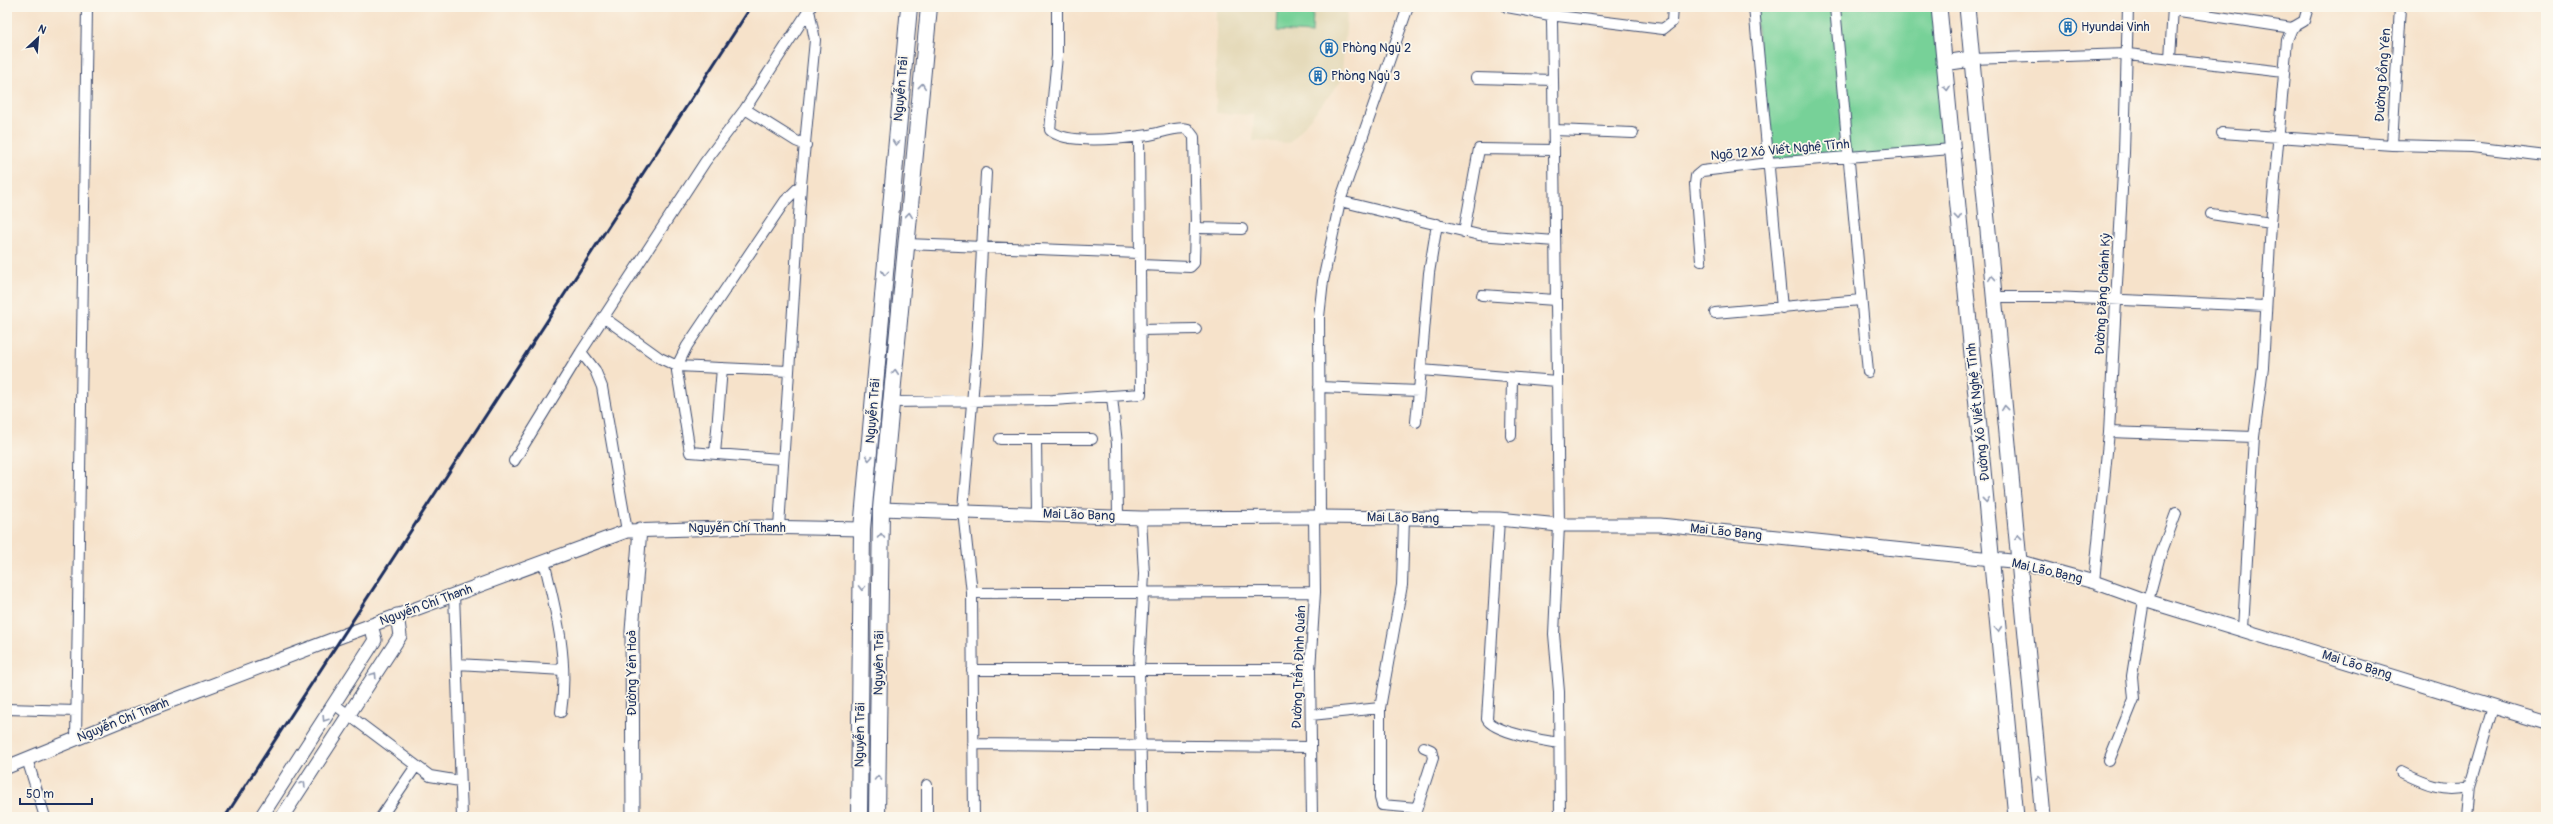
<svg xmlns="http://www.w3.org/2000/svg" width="2553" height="824" font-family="Pangolin,sans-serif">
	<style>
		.built { fill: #e5daba }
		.green { fill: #77d198; stroke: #49807b }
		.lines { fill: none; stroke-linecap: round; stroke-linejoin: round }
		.minor-casing { stroke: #3c4a6e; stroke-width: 12 }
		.tertiary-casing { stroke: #3c4a6e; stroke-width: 15 }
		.secondary-casing { stroke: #3c4a6e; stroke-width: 17 }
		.primary-casing { stroke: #3c4a6e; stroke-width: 18 }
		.minor { stroke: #fff; stroke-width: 10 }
		.tertiary { stroke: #fff; stroke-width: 13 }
		.secondary { stroke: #fff; stroke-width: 15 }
		.primary { stroke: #fff; stroke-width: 16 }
		.rail { stroke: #1b2f5e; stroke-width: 3 }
		.oneway { stroke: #8d97ae }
		.labels { text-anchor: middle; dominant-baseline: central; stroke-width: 3.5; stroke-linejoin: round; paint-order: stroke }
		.poi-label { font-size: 13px; fill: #1b2f5e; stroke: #fbf7ec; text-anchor: start }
		.street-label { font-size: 13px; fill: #1b2f5e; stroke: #fbf7ec }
	</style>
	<rect width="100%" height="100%" fill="#fbf7ec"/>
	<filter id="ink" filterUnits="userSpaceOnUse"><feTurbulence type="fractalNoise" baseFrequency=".025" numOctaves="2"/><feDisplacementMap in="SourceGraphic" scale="8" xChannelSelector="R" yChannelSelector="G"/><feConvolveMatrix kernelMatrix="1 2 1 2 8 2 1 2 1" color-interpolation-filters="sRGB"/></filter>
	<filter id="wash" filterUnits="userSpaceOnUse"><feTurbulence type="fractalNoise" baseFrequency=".012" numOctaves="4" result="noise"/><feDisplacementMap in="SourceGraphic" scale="16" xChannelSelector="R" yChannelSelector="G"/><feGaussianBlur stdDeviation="0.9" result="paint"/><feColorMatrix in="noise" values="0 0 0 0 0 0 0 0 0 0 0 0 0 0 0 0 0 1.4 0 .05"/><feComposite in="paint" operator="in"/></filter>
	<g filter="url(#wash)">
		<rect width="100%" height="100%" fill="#f6e2ca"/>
		<!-- built -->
		<path class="built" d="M1216,7H1348L1341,81L1290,143L1253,141L1254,115L1216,113Z"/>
		<!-- green -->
		<path class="green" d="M1755,7H1940L1952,149L1769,163Z
			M1278,10L1313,12L1312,33L1277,31Z"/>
	</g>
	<g filter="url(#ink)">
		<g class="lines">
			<defs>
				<path id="minor" d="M1057,7V56L1050,130C1066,146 1127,138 1149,135C1160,133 1178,126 1188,129L1194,137L1196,226L1200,228L1242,229
					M1507,7L1550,15L1663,29L1672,22L1673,7
					M1549,7L1552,21L1553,80L1559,525L1554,634L1559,692L1560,817
					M1754,7L1782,308
					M1835,7L1868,372
					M2173,10L2292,28
					M1971,59L2128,54L2284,72
					M2170,59L2173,7
					M1476,78L1553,80
					M745,109L796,141L806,145
					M1554,130L1633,133
					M2222,133L2392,145L2472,147L2546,156
					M2392,145L2400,7
					M1340,201L1479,235L1555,241
					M2211,214L2271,223
					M1464,232L1479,149L1553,150
					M906,244L1139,253
					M1701,261L1695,184L1696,176L1702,171L1769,163L1952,149
					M1140,265L1190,267L1194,263L1195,224
					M1482,295L1555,300
					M1994,297H2052L2265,306
					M1715,313L1861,300
					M603,317L660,358L677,366L788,371
					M1140,330L1196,329
					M581,352L705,162L745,109L811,7
					M1421,370L1557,381
					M1319,387L1419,391L1429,273L1437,224
					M1112,397L1117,444L1118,516
					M892,402L1053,400L1141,394L1139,136
					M1416,422L1419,391
					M2109,432L2254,437
					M1511,436L1512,378
					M1000,439H1092
					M1036,439L1037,513
					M715,454L722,368
					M781,459L690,452L677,371V366L687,346L785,201L801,185
					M514,461L581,352L595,370L602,387L627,531
					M1320,517L1319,317L1323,281L1340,201L1408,7
					M1141,518L1144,574L1139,669L1142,817
					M1404,518L1402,585L1380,708V798L1382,805L1417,808
					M1499,519L1487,719C1493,732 1545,741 1559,743
					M779,527L801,185L815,40L809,10
					M544,561C556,611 569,660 561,712
					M2094,582L2109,432L2124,153L2128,7
					M972,593L1315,592
					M454,594L462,817
					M2148,601L2159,559L2176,513
					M2243,629L2254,437L2263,367L2271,223L2287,40L2292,28L2304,21L2308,7
					M457,664L563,670
					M972,670H1310
					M334,704L430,776L460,781
					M7,709L76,711
					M1311,715L1380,708
					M76,739L87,7
					M973,744L1309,747
					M27,759L45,817
					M2109,761L2134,699L2132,676L2144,600
					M2401,772C2425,784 2444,792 2470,786
					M381,817L416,766
					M927,817V785
					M974,817L972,593L963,510L977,344L986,173
					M1312,817L1310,670L1315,592L1314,517
					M1414,817L1433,758L1431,750L1424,747
					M2467,817L2470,786L2493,707"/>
				<path id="tertiary" d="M881,509L1141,518L1320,517L1499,519L1559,525H1660L2021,562L2094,582L2144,600L2546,723
					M7,767L142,712L342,636L627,531L756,527L862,529
					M261,817L375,640L371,625
					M282,817L400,636L397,615
					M633,817L632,631L640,529"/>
				<path id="secondary" d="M1939,7L2016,817
					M1967,7L2043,817
					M1944,63L1971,59"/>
				<path id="primary" d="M859,817L862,529L909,7
					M877,817L881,509L929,7"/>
			</defs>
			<!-- minor casing -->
			<use href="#minor" class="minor-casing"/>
			<!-- tertiary casing -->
			<use href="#tertiary" class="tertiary-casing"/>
			<!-- secondary casing -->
			<use href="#secondary" class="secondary-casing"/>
			<!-- primary casing -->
			<use href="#primary" class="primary-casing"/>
			<!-- minor -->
			<use href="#minor" class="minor"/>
			<!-- tertiary -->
			<use href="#tertiary" class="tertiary"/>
			<!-- secondary -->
			<use href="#secondary" class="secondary"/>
			<!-- primary -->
			<use href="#primary" class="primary"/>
			<!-- rail -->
			<path class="rail" d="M225,817L751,7"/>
		</g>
		<!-- one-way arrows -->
		<defs><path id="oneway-chevron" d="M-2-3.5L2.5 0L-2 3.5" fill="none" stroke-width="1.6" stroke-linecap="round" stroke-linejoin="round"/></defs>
		<g class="oneway">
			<use href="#oneway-chevron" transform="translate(922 86) rotate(-84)"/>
			<use href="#oneway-chevron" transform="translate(1947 88) rotate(85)"/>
			<use href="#oneway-chevron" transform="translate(896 143) rotate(95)"/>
			<use href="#oneway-chevron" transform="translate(909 215) rotate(-84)"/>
			<use href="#oneway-chevron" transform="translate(1958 217) rotate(84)"/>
			<use href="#oneway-chevron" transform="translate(885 273) rotate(95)"/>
			<use href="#oneway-chevron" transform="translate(1992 278) rotate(-96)"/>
			<use href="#oneway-chevron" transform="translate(895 372) rotate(-85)"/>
			<use href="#oneway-chevron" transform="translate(2005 408) rotate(-96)"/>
			<use href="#oneway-chevron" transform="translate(869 458) rotate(95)"/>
			<use href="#oneway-chevron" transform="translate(1986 500) rotate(84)"/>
			<use href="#oneway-chevron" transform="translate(881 536) rotate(-89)"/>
			<use href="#oneway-chevron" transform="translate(2018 537) rotate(-96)"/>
			<use href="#oneway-chevron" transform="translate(862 588) rotate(91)"/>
			<use href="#oneway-chevron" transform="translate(1998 629) rotate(85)"/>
			<use href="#oneway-chevron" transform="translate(374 675) rotate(-57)"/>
			<use href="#oneway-chevron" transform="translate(325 719) rotate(123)"/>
			<use href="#oneway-chevron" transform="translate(878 778) rotate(-89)"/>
			<use href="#oneway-chevron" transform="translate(2039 778) rotate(-95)"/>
			<use href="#oneway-chevron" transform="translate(303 784) rotate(-57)"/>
		</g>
	</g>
	<!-- icons -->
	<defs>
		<symbol id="building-ring" viewBox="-11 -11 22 22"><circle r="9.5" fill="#fbf7ec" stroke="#1f6fb2" stroke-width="1.5"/><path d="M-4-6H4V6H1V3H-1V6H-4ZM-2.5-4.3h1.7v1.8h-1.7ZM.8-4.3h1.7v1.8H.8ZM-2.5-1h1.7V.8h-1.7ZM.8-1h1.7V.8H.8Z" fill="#1f6fb2"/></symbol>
	</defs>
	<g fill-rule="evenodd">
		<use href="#building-ring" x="2058" y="17" width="20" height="20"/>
		<use href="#building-ring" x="1319" y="38" width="20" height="20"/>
		<use href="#building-ring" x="1308" y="66" width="20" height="20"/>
	</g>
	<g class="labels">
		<!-- poi labels -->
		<g class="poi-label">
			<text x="2081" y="27">Hyundai Vinh</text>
			<text x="1342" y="48">Phòng Ngủ 2</text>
			<text x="1331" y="76">Phòng Ngủ 3</text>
		</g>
		<!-- street labels -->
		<g class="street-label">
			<text transform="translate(2383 75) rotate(-86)">Đường Đồng Yên</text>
			<text transform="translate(901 89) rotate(-85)">Nguyễn Trãi</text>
			<text transform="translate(1780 150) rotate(-5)">Ngõ 12 Xô Viết Nghệ Tĩnh</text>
			<text transform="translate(2103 294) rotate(-87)">Đường Đặng Chánh Kỷ</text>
			<text transform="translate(873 411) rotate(-85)">Nguyễn Trãi</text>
			<text transform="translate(1978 412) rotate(-96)">Đường Xô Viết Nghệ Tĩnh</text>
			<text transform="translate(1079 515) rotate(2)">Mai Lão Bạng</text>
			<text transform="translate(1403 518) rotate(1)">Mai Lão Bạng</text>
			<text x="737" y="528">Nguyễn Chí Thanh</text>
			<text transform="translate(1726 532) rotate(6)">Mai Lão Bạng</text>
			<text transform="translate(2047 571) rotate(13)">Mai Lão Bạng</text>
			<text transform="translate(426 605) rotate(-20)">Nguyễn Chí Thanh</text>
			<text transform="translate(879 663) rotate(-89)">Nguyên Trãi</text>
			<text transform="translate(2357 665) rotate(17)">Mai Lão Bạng</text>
			<text transform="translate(1299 667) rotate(-88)">Đường Trần Đình Quán</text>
			<text transform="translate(632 673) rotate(-90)">Đường Yên Hoà</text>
			<text transform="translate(123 720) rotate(-22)">Nguyễn Chí Thanh</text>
			<text transform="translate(860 735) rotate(-89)">Nguyễn Trãi</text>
		</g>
	</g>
	<!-- margin -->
	<rect width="2553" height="824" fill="none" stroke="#fbf7ec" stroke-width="24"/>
	<!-- north arrow -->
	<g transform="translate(38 38) rotate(26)" stroke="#fbf7ec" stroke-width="3" paint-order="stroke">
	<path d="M0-3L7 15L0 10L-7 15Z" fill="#1b2f5e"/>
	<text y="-6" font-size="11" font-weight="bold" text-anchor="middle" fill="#1b2f5e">N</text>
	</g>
	<!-- scale -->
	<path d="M20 798v6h72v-6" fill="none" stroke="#1b2f5e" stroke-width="2"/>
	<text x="26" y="798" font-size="12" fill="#1b2f5e" stroke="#fbf7ec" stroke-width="3" paint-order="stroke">50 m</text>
</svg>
